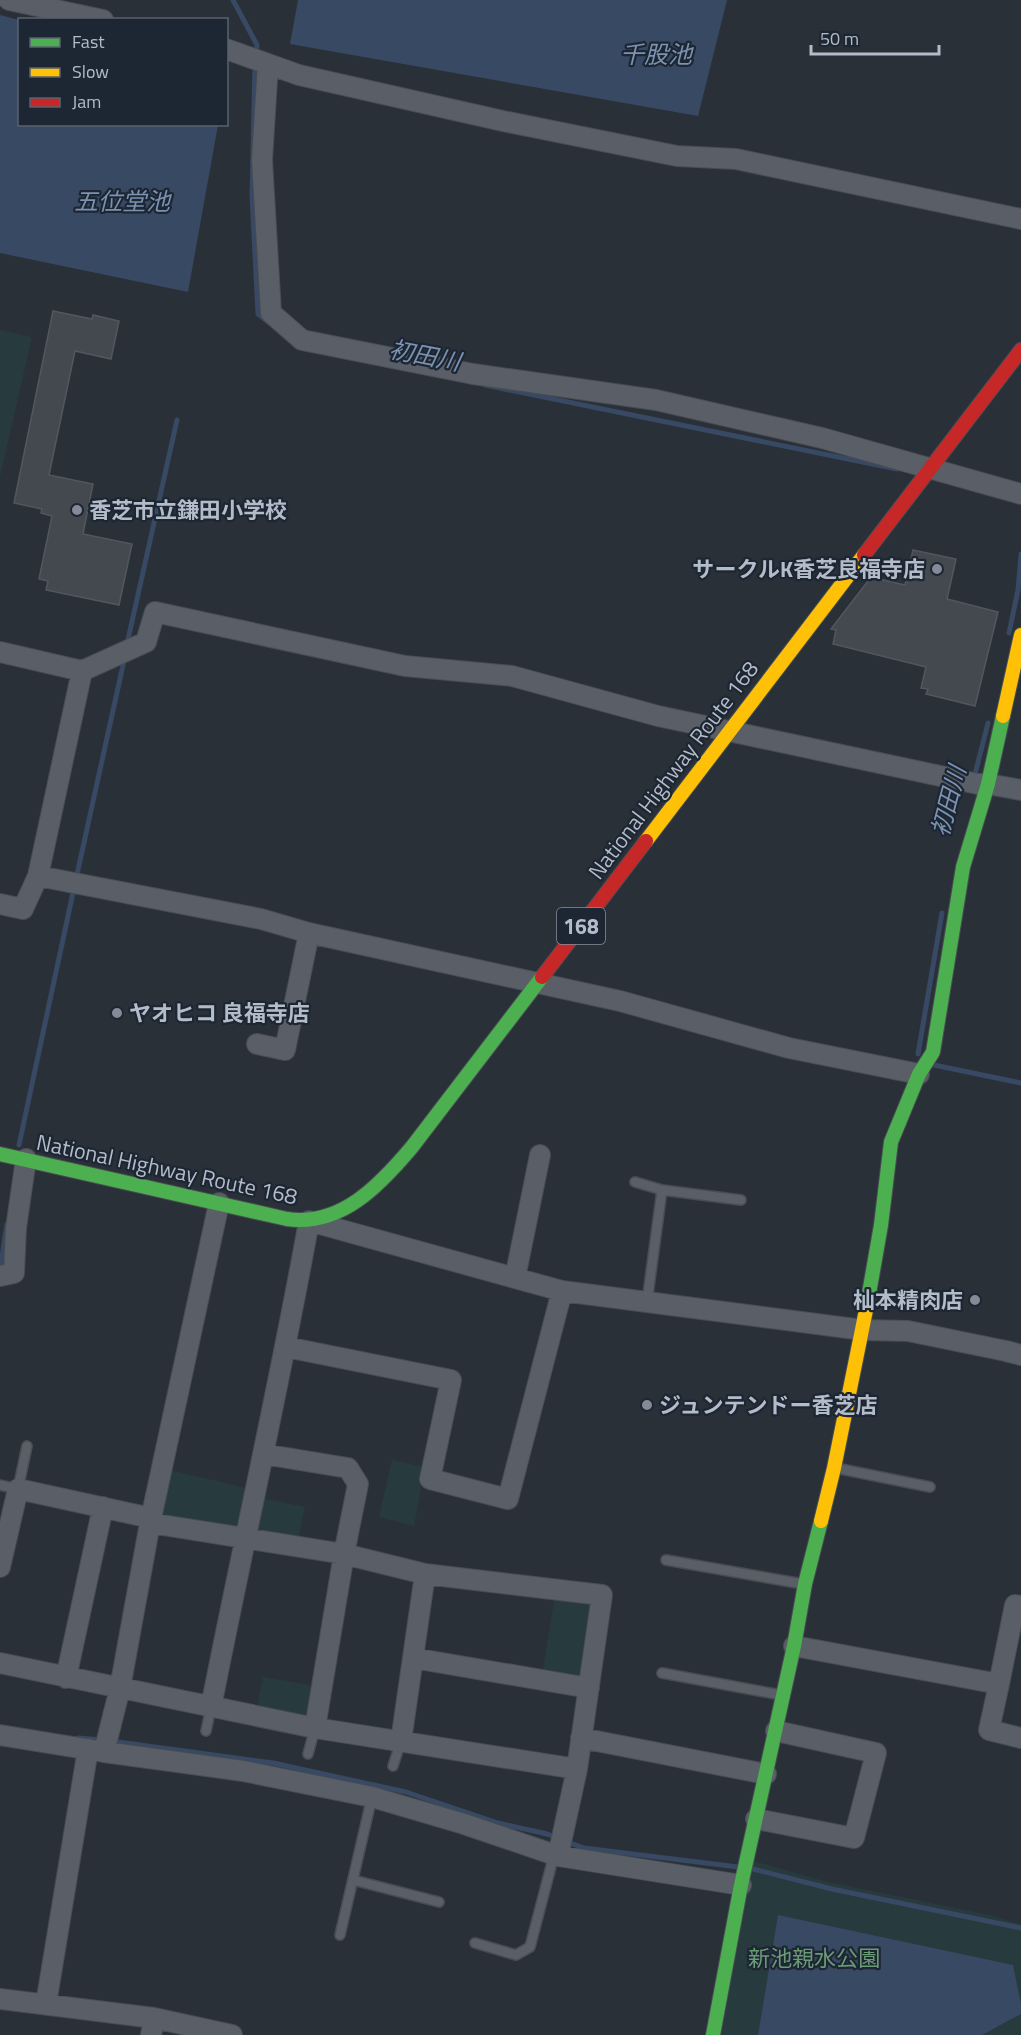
<svg xmlns="http://www.w3.org/2000/svg" width="1021" height="2035" font-family="'Titillium Web','Noto Sans JP',sans-serif">
	<style>
		.green { fill: #273a3e }
		.water { fill: #384963 }
		.lines { fill: none; stroke-linecap: round; stroke-linejoin: round }
		.stream { stroke: #384963; stroke-width: 5 }
		.building { fill: #444950; stroke: #52575f; stroke-width: 1.5 }
		.lane-casing { stroke: #484c53; stroke-width: 12 }
		.street-casing { stroke: #484c53; stroke-width: 22 }
		.fast-casing { stroke: #484c53; stroke-width: 16 }
		.slow-casing { stroke: #484c53; stroke-width: 16 }
		.jam-casing { stroke: #484c53; stroke-width: 16 }
		.lane { stroke: #5a5e66; stroke-width: 9 }
		.street { stroke: #5a5e66; stroke-width: 20 }
		.fast { stroke: #4caf50; stroke-width: 14 }
		.slow { stroke: #ffc107; stroke-width: 14 }
		.jam { stroke: #c62828; stroke-width: 14 }
		.poi-dot { fill: #848b96; stroke: #1d2633; stroke-width: 2 }
		.labels { text-anchor: middle; dominant-baseline: central; stroke-width: 4.5; stroke-linejoin: round; paint-order: stroke }
		.shield { fill: #1d2633; stroke: #878f9c; stroke-width: 1.5 }
		.shield-label { font-size: 21px; font-weight: bold; fill: #b4bcc9 }
		.poi-label { font-size: 22px; font-weight: bold; fill: #b4bcc9; stroke: #1d2633; text-anchor: start }
		.street-label { font-size: 22px; fill: #b4bcc9; stroke: #1d2633 }
		.park-label { font-size: 22px; fill: #6b9a76; stroke: #1d2633 }
		.water-label { font-size: 24px; font-style: italic; fill: #7c92b1; stroke: #1d2633 }
	</style>
	<rect width="100%" height="100%" fill="#2a3038"/>
	<!-- green -->
	<path class="green" d="M0,330L32,337L0,477Z
		M392,1460L425,1467L414,1526L379,1517Z
		M169,1470L247,1488L238,1532L160,1516Z
		M257,1497L305,1507L298,1542L249,1533Z
		M555,1595L597,1598L587,1677L543,1669Z
		M263,1677L315,1686L311,1722L256,1713Z
		M754,1861L828,1882L990,1915L1021,1924V2035H721Z"/>
	<!-- water -->
	<path class="water" d="M298,0H727L698,116L290,44Z
		M0,15L19,20L20,124L218,125L188,292L0,253Z
		M778,1915L1013,1965L1021,2004V2014L982,2035H758Z"/>
	<g class="lines">
		<!-- stream -->
		<path class="stream" d="M233,0L257,45L256,56
			M255,65L252,195L258,314L267,321
			M485,385L897,469
			M1009,633L1018,590L1021,554
			M127,644L177,420
			M974,778L988,723
			M76,879L125,656
			M918,1054L942,913
			M934,1065L1021,1083
			M19,1145L74,888
			M0,1270L7,1224
			M78,1738L102,1740
			M111,1741L273,1763L406,1792L498,1823L547,1834L558,1838
			M567,1842L584,1848L738,1867
			M753,1869L832,1889L1021,1928"/>
	</g>
	<!-- building -->
	<path class="building" d="M53,311L92,319L93,315L119,321L111,359L75,351L49,475L93,484L83,534L132,544L119,605L46,590L48,581L39,579L52,516L41,513L42,509L14,503Z
		M913,550L956,559L947,599L998,612L975,706L926,694L928,689L921,688L926,667L833,644L836,630L831,629L871,577L905,585Z"/>
	<g class="lines">
		<defs>
			<path id="lane" d="M635,1182L662,1190L741,1200
				M647,1302L662,1190
				M836,1468L930,1487
				M0,1485L18,1489L27,1446
				M666,1560L803,1584
				M662,1673L781,1695
				M206,1731L211,1707
				M308,1754L315,1728
				M393,1766L401,1741
				M353,1880L439,1902
				M340,1935L372,1797
				M475,1943L516,1955L530,1947L554,1855"/>
			<path id="street" d="M9,0L103,20
				M226,49L299,75L503,121L677,156L736,159L1021,219
				M268,64L262,160L271,313L302,340L473,374L656,400L822,438L1021,494
				M0,652L82,671L146,642L155,612L405,666L512,676L658,716L978,784H988L1021,790
				M38,876L261,919L309,933L620,1001L789,1048L919,1074
				M0,904L23,909L38,876L82,671
				M257,1044L285,1050L309,933
				M0,1276L14,1273L16,1228L26,1159
				M515,1278L540,1155
				M286,1347L451,1380L430,1479L508,1499L562,1291
				M263,1454L348,1468L358,1484L344,1554L315,1728
				M150,1523L344,1554L425,1574L602,1595L577,1769L558,1856
				M0,1567L18,1489L151,1518
				M794,1646L999,1684L1015,1605L1021,1606
				M413,1658L589,1688
				M0,1663L315,1728L577,1769
				M66,1678L103,1507
				M999,1684L989,1730L1021,1738
				M211,1707C243,1544 280,1383 309,1221L562,1291L863,1330L908,1331L1006,1351L1021,1355
				M0,1735L104,1752L243,1771L372,1797L464,1824L558,1856L741,1885
				M581,1738L766,1774
				M401,1741L425,1574
				M104,1752L120,1688L150,1523L219,1203
				M756,1819L854,1838L876,1753L776,1731
				M0,1999L154,2018L151,2035
				M46,2004L88,1749
				M154,2018L232,2035"/>
			<path id="fast" d="M0,1154L287,1219C341,1227 380,1185 412,1147L542,977
				M867,1305L881,1225L891,1142L919,1074L933,1052L963,867L988,784L1003,716
				M713,2035L741,1885L794,1646L805,1584L821,1521"/>
			<path id="slow" d="M1003,716L1021,635
				M646,841L864,555
				M821,1521L834,1468L867,1305"/>
			<path id="jam" d="M864,555L1021,350
				M542,977L646,841"/>
		</defs>
		<!-- lane casing -->
		<use href="#lane" class="lane-casing"/>
		<!-- street casing -->
		<use href="#street" class="street-casing"/>
		<!-- fast casing -->
		<use href="#fast" class="fast-casing"/>
		<!-- slow casing -->
		<use href="#slow" class="slow-casing"/>
		<!-- jam casing -->
		<use href="#jam" class="jam-casing"/>
		<!-- lane -->
		<use href="#lane" class="lane"/>
		<!-- street -->
		<use href="#street" class="street"/>
		<!-- fast -->
		<use href="#fast" class="fast"/>
		<!-- slow -->
		<use href="#slow" class="slow"/>
		<!-- jam -->
		<use href="#jam" class="jam"/>
	</g>
	<!-- markers -->
	<g class="poi-dot">
		<circle cx="77" cy="510" r="6"/>
		<circle cx="937" cy="569" r="6"/>
		<circle cx="117" cy="1013" r="6"/>
		<circle cx="975" cy="1300" r="6"/>
		<circle cx="647" cy="1405" r="6"/>
	</g>
	<g class="labels">
		<!-- shield labels -->
		<rect class="shield" x="557" y="908" width="48" height="36" rx="4.5"/>
		<g class="shield-label">
			<text x="581" y="926">168</text>
		</g>
		<!-- poi labels -->
		<g class="poi-label">
			<text x="89" y="510">香芝市立鎌田小学校</text>
			<text x="925" y="569" text-anchor="end">サークルK香芝良福寺店</text>
			<text x="129" y="1013">ヤオヒコ 良福寺店</text>
			<text x="963" y="1300" text-anchor="end">杣本精肉店</text>
			<text x="659" y="1405">ジュンテンドー香芝店</text>
		</g>
		<!-- street labels -->
		<g class="street-label">
			<text transform="translate(673 770) rotate(-53)">National Highway Route 168</text>
			<text transform="translate(167 1169) rotate(12)">National Highway Route 168</text>
		</g>
		<!-- park labels -->
		<g class="park-label">
			<text x="814" y="1958">新池親水公園</text>
		</g>
		<!-- water labels -->
		<g class="water-label">
			<text x="656" y="54">千股池</text>
			<text x="122" y="201">五位堂池</text>
			<text transform="translate(425 355) rotate(11)">初田川</text>
			<text transform="translate(948 801) rotate(-75)">初田川</text>
		</g>
	</g>
	<!-- legend -->
	<rect x="18" y="18" width="210" height="108" fill="#1d2633" stroke="#59626f" stroke-width="1.5"/>
	<rect x="30" y="38" width="30" height="9" fill="#4caf50" stroke="#59626f" stroke-width="1.5"/>
	<text x="72" y="48" font-size="18" fill="#b4bcc9">Fast</text>
	<rect x="30" y="68" width="30" height="9" fill="#ffc107" stroke="#59626f" stroke-width="1.5"/>
	<text x="72" y="78" font-size="18" fill="#b4bcc9">Slow</text>
	<rect x="30" y="98" width="30" height="9" fill="#c62828" stroke="#59626f" stroke-width="1.5"/>
	<text x="72" y="108" font-size="18" fill="#b4bcc9">Jam</text>
	<!-- scale -->
	<path d="M811 45v9h128v-9" fill="none" stroke="#b4bcc9" stroke-width="3"/>
	<text x="820" y="45" font-size="18" fill="#b4bcc9" stroke="#1d2633" stroke-width="4.5" paint-order="stroke">50 m</text>
</svg>
